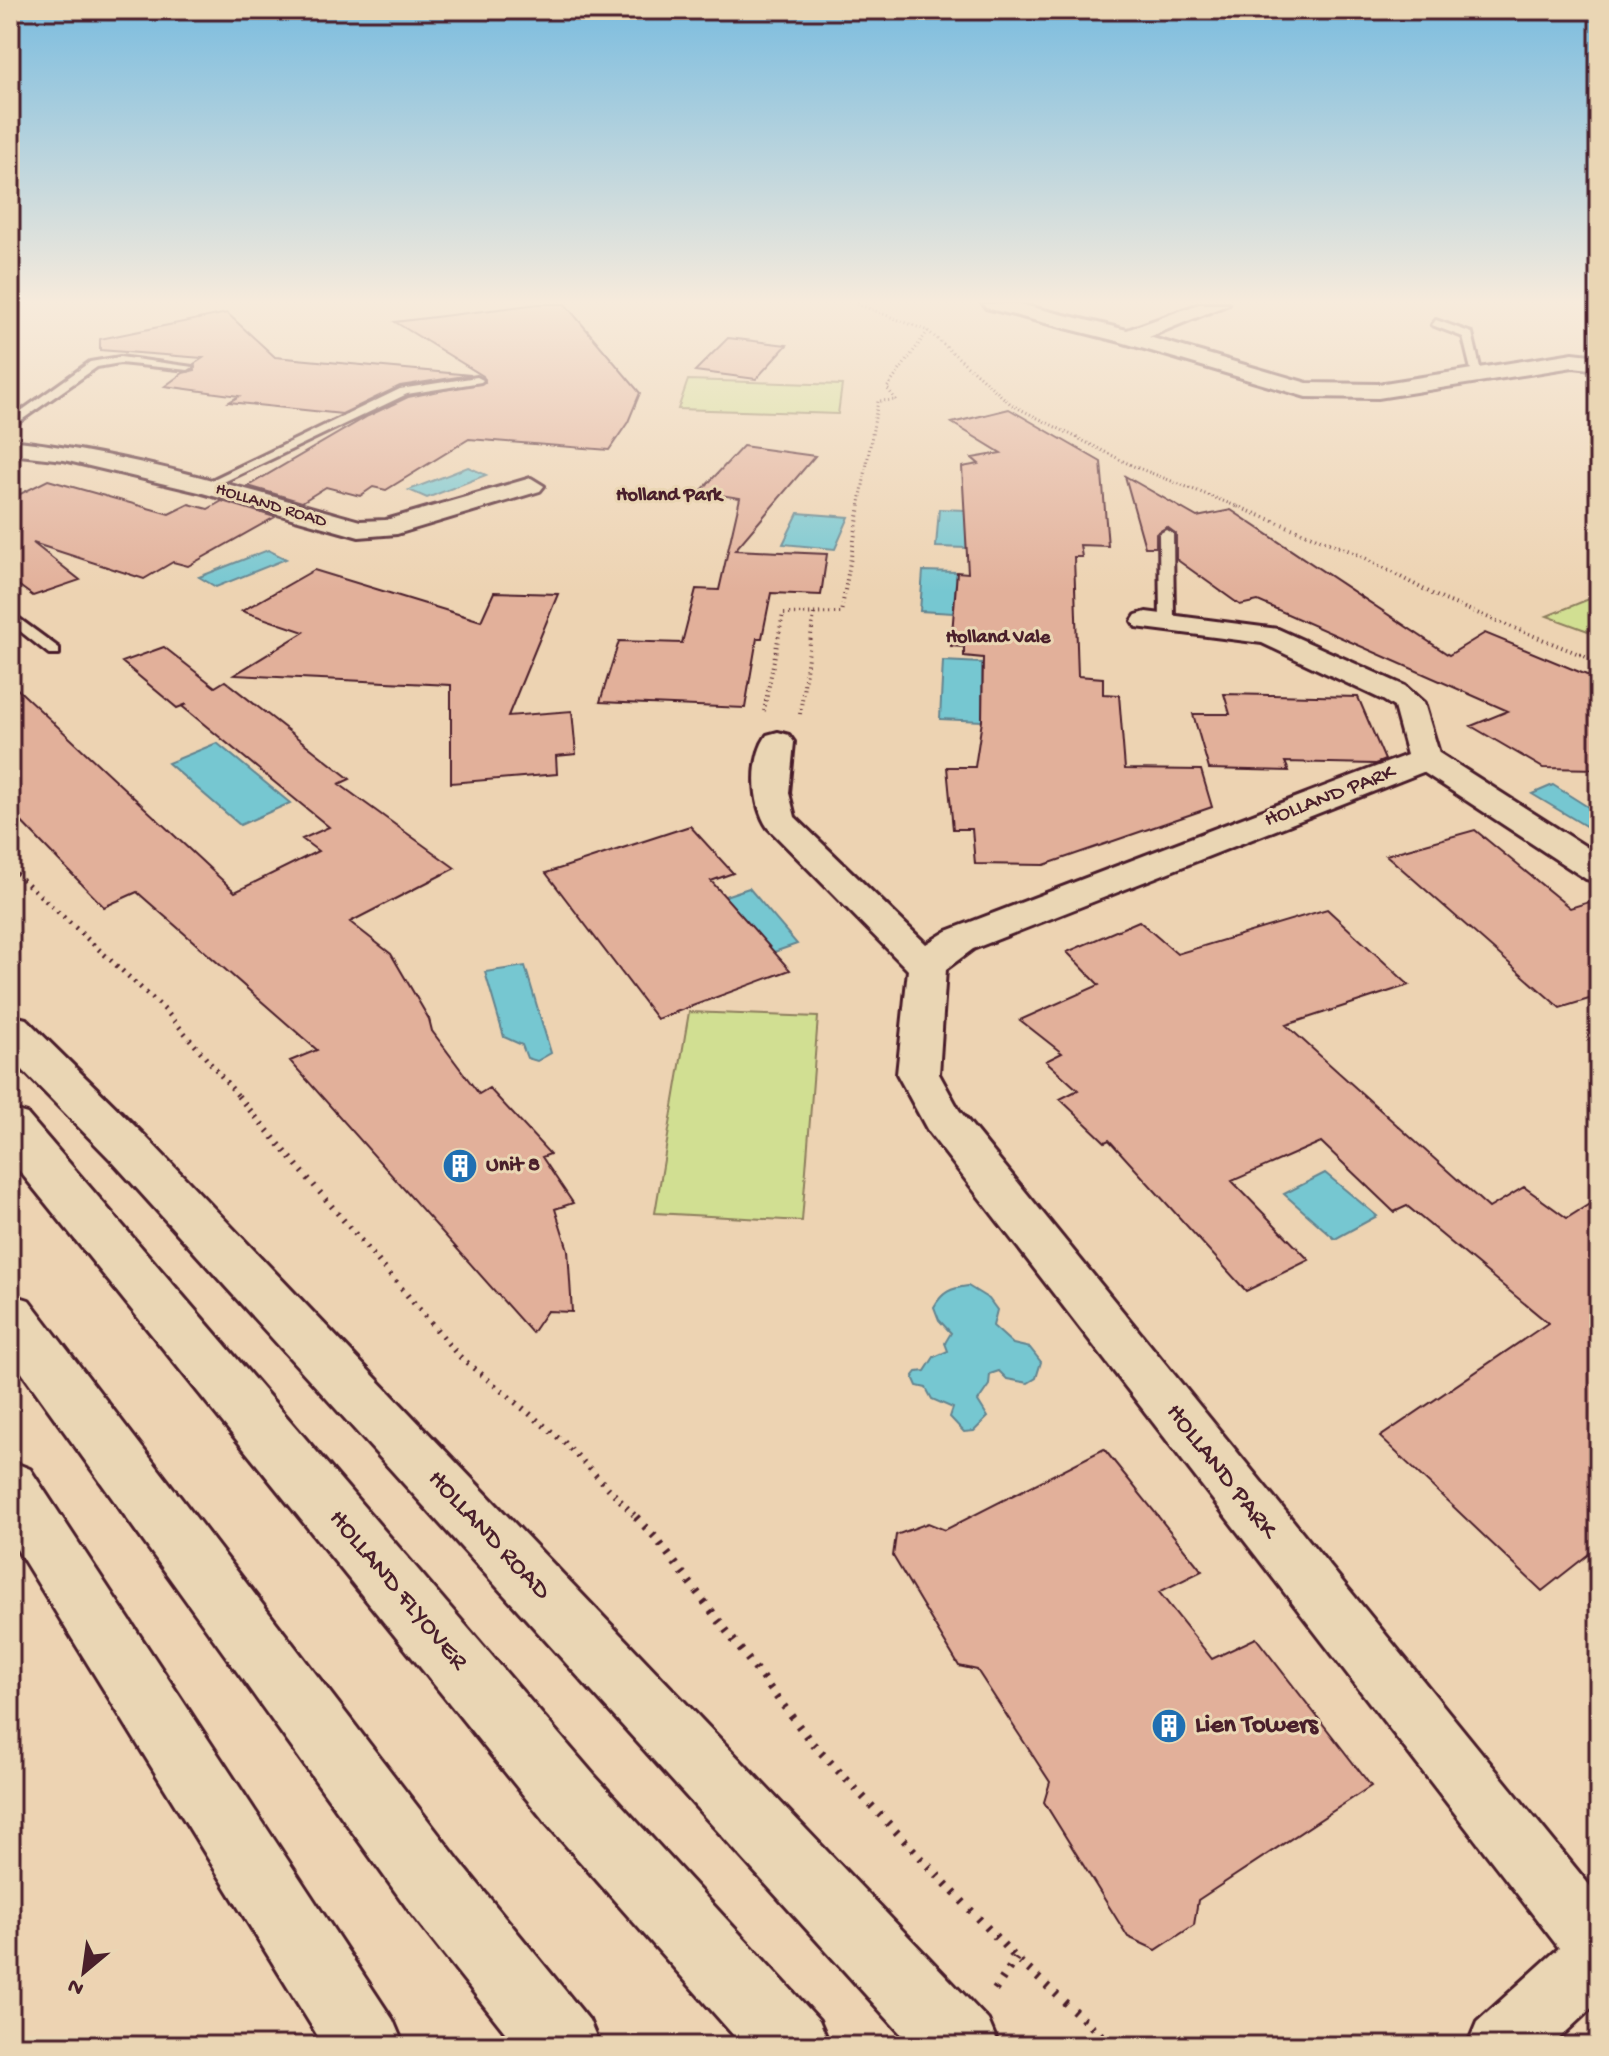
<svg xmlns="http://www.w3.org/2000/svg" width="1609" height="2056" font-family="'Gochi Hand',sans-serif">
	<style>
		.green { fill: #d1df92; stroke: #8e7f5e; stroke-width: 2 }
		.water { fill: #76c7d1; stroke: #64848f; stroke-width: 2 }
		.building { fill: #e2b09a; stroke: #4a1f2b; stroke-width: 2 }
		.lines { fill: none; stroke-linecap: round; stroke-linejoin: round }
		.service-casing { stroke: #4a1f2b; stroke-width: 6 }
		.minor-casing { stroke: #4a1f2b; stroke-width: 6 }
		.primary-casing { stroke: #4a1f2b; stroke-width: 6 }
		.path-far4 { stroke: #4a1f2b; stroke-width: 3; stroke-dasharray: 1 3; stroke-linecap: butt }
		.path-far3 { stroke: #4a1f2b; stroke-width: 4; stroke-dasharray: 1 4; stroke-linecap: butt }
		.path-far2 { stroke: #4a1f2b; stroke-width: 5; stroke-dasharray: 2 6; stroke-linecap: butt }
		.path-far1 { stroke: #4a1f2b; stroke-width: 6; stroke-dasharray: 2 7; stroke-linecap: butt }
		.path { stroke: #4a1f2b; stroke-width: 8; stroke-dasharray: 3 9; stroke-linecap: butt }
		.service { fill: #ead6b4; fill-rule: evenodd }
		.minor { fill: #ead6b4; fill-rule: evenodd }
		.primary { fill: #ead6b4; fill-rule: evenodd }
		.labels { text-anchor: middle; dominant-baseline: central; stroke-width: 6; stroke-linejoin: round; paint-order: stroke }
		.far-street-label { font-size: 18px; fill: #4a1f2b; stroke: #ead6b4 }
		.far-neighbourhood-label { font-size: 20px; font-weight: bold; fill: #4a1f2b; stroke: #ead6b4 }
		.street-label { font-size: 22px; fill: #4a1f2b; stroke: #ead6b4 }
		.poi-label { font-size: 22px; font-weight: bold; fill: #4a1f2b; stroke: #ead6b4; text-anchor: start }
		.near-street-label { font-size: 26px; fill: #4a1f2b; stroke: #ead6b4 }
		.near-poi-label { font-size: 26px; font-weight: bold; fill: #4a1f2b; stroke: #ead6b4; text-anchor: start }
	</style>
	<rect width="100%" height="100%" fill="#edd3b2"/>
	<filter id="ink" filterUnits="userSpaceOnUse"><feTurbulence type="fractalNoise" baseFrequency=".0125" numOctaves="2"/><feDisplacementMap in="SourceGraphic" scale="16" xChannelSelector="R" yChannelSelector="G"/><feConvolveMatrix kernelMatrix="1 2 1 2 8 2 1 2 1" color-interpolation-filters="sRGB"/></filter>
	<g filter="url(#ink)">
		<!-- green -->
		<path class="green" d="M688,380L842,385L838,414L678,409Z
			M1599,595V635L1547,616Z
			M689,1012L818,1017L802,1221L655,1213Z"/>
		<!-- water -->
		<path class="water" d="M468,467L486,475L427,498L409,490Z
			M939,509L965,510L967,548L936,547Z
			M798,513L849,517L835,549L783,544Z
			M268,550L286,559L216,587L199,577Z
			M923,571L957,572L953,613L920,611Z
			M943,661L982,663V721L940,719Z
			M217,743L290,803L240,825L168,763Z
			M1553,785L1599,814V834L1532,794Z
			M749,888L797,944L771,953L719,898Z
			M525,966L551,1053L537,1061L527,1058L522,1045L504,1037L485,972Z
			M1325,1173L1377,1216L1335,1239L1284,1194Z
			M968,1286L989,1299L997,1310L993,1326L1013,1344L1030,1348L1041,1362L1036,1378L1028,1383L1007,1379L999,1371L990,1374L989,1385L978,1401L988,1417L974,1431L964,1432L950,1417L953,1408L932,1399L926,1388L917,1386L913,1377L917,1372L925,1371L934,1357L948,1351L945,1343L951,1333L939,1320L934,1307C942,1292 951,1288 968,1286Z"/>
		<!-- building -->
		<path class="building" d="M538,304H565L640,393L628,422L609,450L469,439L386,490L373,487L360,496L326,487L302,502L248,486L368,416L408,397L485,382L483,376L395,322Z
			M227,313L275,357L471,375L400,386L342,414L229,402L239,396L165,386L183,373L195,370L194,364L203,358L100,350V339Z
			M728,338L787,345L756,379L695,371Z
			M1009,409L1101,462L1108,546L1080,545L1082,557H1074L1078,676L1103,678V694L1119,695L1125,769L1201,770L1212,807L1044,865L975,864L972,829H953L947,767H975L982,721L983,658L964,656V647L951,646L957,572L968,573L962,467L979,464L972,458L1001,453L952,423Z
			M743,446L815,456L735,550L827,554L821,595L771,593L762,638H757L745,708L600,702L619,641L682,643L696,589L719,590L740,498L700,492Z
			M1125,476L1197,517L1231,510L1449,655L1485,633L1599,680V769L1543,768L1471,726L1508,711L1258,601L1240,605L1176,559V534L1167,527L1156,534V547H1145Z
			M48,480L169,514L189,504L208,509L222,501L275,517L188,566L173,562L144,579L33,543L80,580L33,596L10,579V499Z
			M314,570L481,621L494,592L558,594L508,716L572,711L576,754L556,756L557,774L451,783V685L234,675L304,632L242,611Z
			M164,647L215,687L225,681L350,779L339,784L455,868L350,922L391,954L429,1019L432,1031L479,1094L489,1088L550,1154L542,1157L573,1203L555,1209L568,1250L572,1312L547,1311L532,1333L290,1061L317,1050L137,892L104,907L10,810V682L235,892L318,851L302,839L329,827L183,707L187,704L177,708L122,662Z
			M1224,694L1358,697L1385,760L1375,764L1285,762L1289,771L1209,769L1193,714H1230Z
			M690,826L733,873L711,881L790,970L657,1019L546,873Z
			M1475,830L1570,908L1599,899V996L1560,1008L1386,855Z
			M1327,909L1409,985L1286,1025L1489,1208L1524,1187L1567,1218L1599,1198V1546L1542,1591L1380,1437L1548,1323L1407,1206L1394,1212L1321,1142L1232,1181L1309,1260L1246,1291L1109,1140L1105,1142L1060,1099L1078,1090L1046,1061L1062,1053L1020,1020L1099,985L1067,952L1139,921L1177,954Z
			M1104,1449L1202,1571L1159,1592L1212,1659L1256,1638L1371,1786L1198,1900L1194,1925L1156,1950L1128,1937L1044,1802L1050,1782L977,1670L959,1666L893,1556L896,1535L928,1523L945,1530Z"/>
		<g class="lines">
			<defs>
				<path id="service" d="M1436,320L1472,333L1482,376L1472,374L1463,337L1432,325Z
					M120,357L193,367L188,370L120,363L97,367L10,428V419L90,362Z
					M477,377L483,380L481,382L407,394L209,489L199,486L400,389Z
					M1166,530L1173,534L1174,623L1167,627L1160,623L1159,534Z
					M10,612L59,648V654H49L10,623Z"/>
				<path id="minor" d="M983,304H1019L1127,330L1199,304H1229L1149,337L1307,383L1378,384L1573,353L1599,356V370L1573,367L1378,398L1306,397L1121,342L986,308Z
					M10,440C129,453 245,489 360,521L386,520L531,478L544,486L540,491L397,534L359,537L199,492L64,460L10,454Z
					M1146,612L1278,629L1405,686L1424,703L1439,753L1599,855V882L1586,879L1423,772L973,949L946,969L939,1074L959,1110L1599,1897V2001L1551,2046H1467L1477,2022L1559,1948L928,1131L897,1074L908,970L768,828C752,805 750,759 767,735L778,732L789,735L794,742L789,793L795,817L926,944L947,931L1407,755L1394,707L1383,700L1262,643L1136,627L1132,621L1136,615Z"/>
				<path id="primary" d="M10,1015L26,1019L146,1137L988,2020L999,2046H912L112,1161L10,1057Z
					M10,1109L27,1114L594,1775L819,2020L830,2046H743L546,1823L10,1159Z
					M10,1294L29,1300L460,1862L589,2020L600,2046H516L410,1912L10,1356Z
					M10,1461L30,1469L393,2020L404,2046H324L10,1538Z"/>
			</defs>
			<!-- service casing -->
			<use href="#service" class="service-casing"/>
			<!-- minor casing -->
			<use href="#minor" class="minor-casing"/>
			<!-- primary casing -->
			<use href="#primary" class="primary-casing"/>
			<!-- path-far4 -->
			<path class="path-far4" d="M857,304L928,331L887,388L896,400L878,401L859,508
				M928,331L1012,405L1133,466L1241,508"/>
			<!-- path-far3 -->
			<path class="path-far3" d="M1236,506L1355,553L1442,599L1599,662
				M764,711L783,614L841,613L860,506
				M800,714L814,614"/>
			<!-- path-far2 -->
			<path class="path-far2" d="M10,868L165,1010L240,1098"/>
			<!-- path-far1 -->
			<path class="path-far1" d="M238,1096L459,1356L564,1442L638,1519"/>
			<!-- path -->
			<path class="path" d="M636,1517L655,1537L811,1742L1016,1958L1113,2046
				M995,1990L1016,1958"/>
			<!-- service -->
			<use href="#service" class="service"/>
			<!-- minor -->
			<use href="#minor" class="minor"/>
			<!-- primary -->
			<use href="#primary" class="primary"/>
		</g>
	</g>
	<!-- sky -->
	<linearGradient id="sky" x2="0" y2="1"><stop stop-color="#7abcdf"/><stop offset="0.51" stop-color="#f7ebdc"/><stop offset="1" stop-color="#f7ebdc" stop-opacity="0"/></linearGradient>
	<rect width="1609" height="592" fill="url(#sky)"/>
	<!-- icons -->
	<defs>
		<symbol id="building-disc" viewBox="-11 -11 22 22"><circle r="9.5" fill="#1f6fb2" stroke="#ead6b4"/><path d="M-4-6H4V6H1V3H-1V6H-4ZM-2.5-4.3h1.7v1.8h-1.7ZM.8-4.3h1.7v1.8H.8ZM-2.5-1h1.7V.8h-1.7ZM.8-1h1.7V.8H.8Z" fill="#fff"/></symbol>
	</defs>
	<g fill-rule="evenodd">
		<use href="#building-disc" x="440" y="1146" width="40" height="40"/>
		<use href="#building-disc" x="1149" y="1706" width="40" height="40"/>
	</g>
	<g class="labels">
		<!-- far-street labels -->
		<g class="far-street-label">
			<text transform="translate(271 506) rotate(17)">HOLLAND ROAD</text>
		</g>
		<!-- far-neighbourhood labels -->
		<g class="far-neighbourhood-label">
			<text x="669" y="496">Holland Park</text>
			<text x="998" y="638">Holland Vale</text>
		</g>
		<!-- street labels -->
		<g class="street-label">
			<text transform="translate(1330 797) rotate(-21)">HOLLAND PARK</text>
		</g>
		<!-- poi labels -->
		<g class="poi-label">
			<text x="486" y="1166">Unit 8</text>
		</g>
		<!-- near-street labels -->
		<g class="near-street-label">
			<text transform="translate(1220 1472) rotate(52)">HOLLAND PARK</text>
			<text transform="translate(488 1536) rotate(47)">HOLLAND ROAD</text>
			<text transform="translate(397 1591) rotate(50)">HOLLAND FLYOVER</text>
		</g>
		<!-- near-poi labels -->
		<g class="near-poi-label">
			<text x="1195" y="1726">Lien Towers</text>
		</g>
	</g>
	<!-- margin -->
	<rect width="1609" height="2056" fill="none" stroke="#ead6b4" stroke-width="40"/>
	<rect x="20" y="20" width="1569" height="2016" fill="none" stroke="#4a1f2b" stroke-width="3" filter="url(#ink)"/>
	<!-- north arrow -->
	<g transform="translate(84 1972) rotate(209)" stroke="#ead6b4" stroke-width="6" paint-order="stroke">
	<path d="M0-6L14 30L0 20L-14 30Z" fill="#4a1f2b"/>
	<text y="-12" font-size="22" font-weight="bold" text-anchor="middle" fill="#4a1f2b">N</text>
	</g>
</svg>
